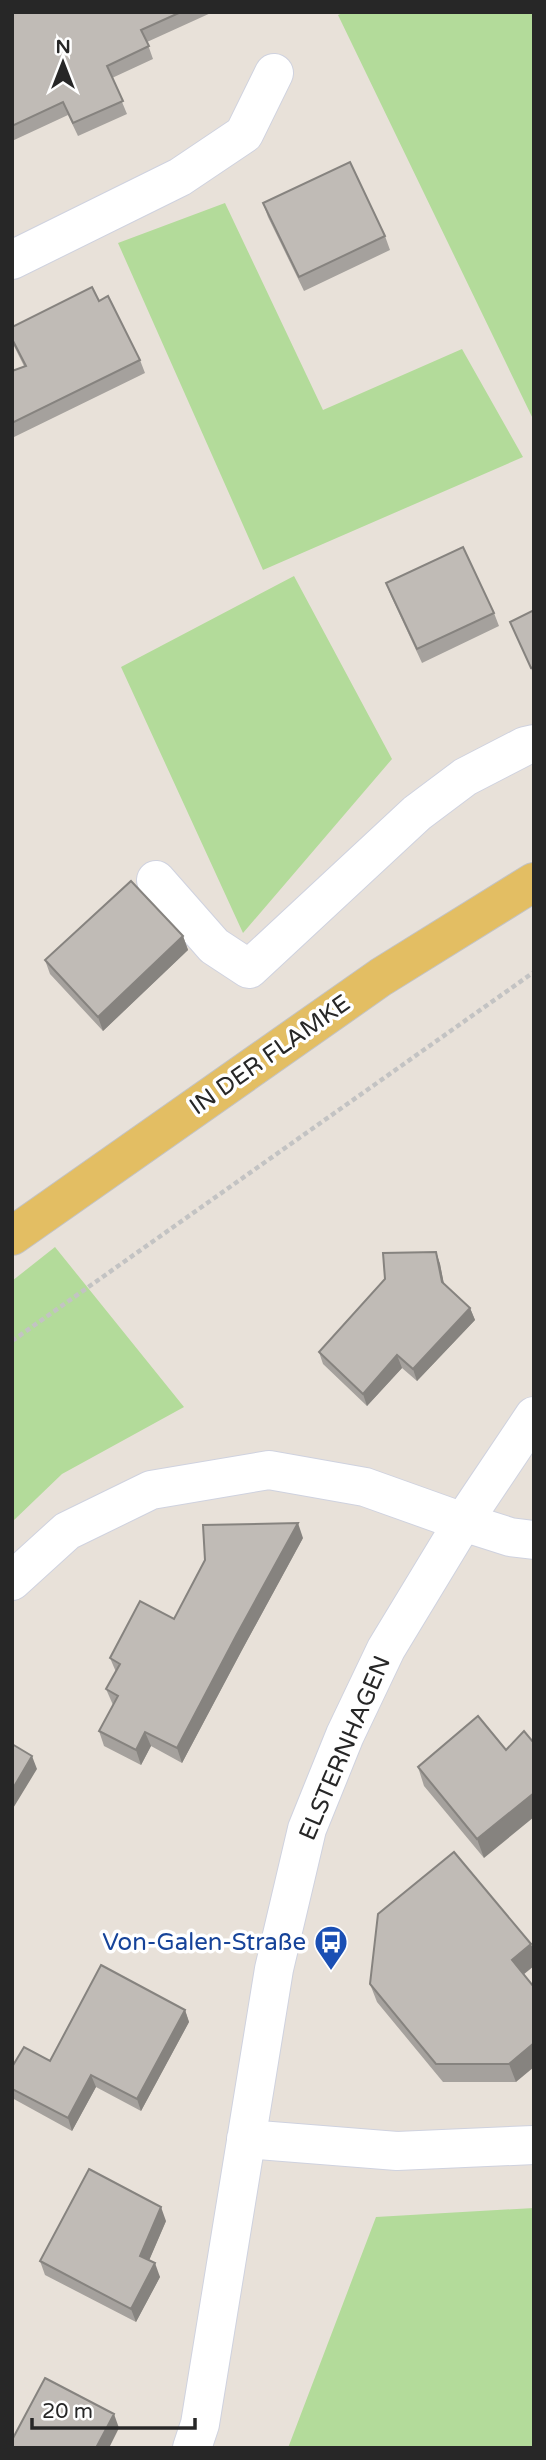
<svg xmlns="http://www.w3.org/2000/svg" width="546" height="2460" font-family="'Varela Round',sans-serif">
	<style>
		.green { fill: #b3db9a }
		.lines { fill: none; stroke-linecap: round; stroke-linejoin: round }
		.minor-casing { stroke: #cfd2df; stroke-width: 40 }
		.major-casing { stroke: #c3c3c3; stroke-width: 40 }
		.path { stroke: #c3c3c3; stroke-width: 4.5; stroke-dasharray: 5 3.5; stroke-linecap: butt }
		.minor { stroke: #fff; stroke-width: 38 }
		.major { stroke: #e3be63; stroke-width: 38 }
		.wall { fill: #a5a19d }
		.shaded-wall { fill: #86837f }
		.building { fill: #c0bbb6; stroke: #86837f; stroke-width: 2 }
		.labels { text-anchor: middle; dominant-baseline: central; stroke-width: 7; stroke-linejoin: round; paint-order: stroke }
		.street-label { font-size: 24px; fill: #272727; stroke: #fff }
		.transit-label { font-size: 24px; fill: #164399; stroke: #fff; text-anchor: end }
	</style>
	<rect width="100%" height="100%" fill="#e8e1d9"/>
	<!-- green -->
	<path class="green" d="M345,12H534V421L338,15Z
		M225,203L323,410L462,349L523,457L263,570L118,243Z
		M294,576L392,759L243,933L121,667Z
		M55,1247L184,1407L62,1474L12,1522V1281Z
		M534,2208V2448H288L376,2217Z"/>
	<g class="lines">
		<defs>
			<path id="minor" d="M12,260L180,177L244,134L274,73
				M156,880L214,946L249,969L417,813L465,777L525,746L534,744
				M12,1581L67,1531L151,1490L269,1470L365,1487L463,1522L510,1537L534,1540
				M246,2139L397,2151L534,2145
				M192,2448L200,2424L274,1969L307,1829L345,1735L386,1649L463,1522L534,1416"/>
			<path id="major" d="M12,1236L381,977L534,882"/>
		</defs>
		<!-- minor casing -->
		<use href="#minor" class="minor-casing"/>
		<!-- major casing -->
		<use href="#major" class="major-casing"/>
		<!-- path -->
		<path class="path" d="M12,1341L534,972"/>
		<!-- minor -->
		<use href="#minor" class="minor"/>
		<!-- major -->
		<use href="#major" class="major"/>
	</g>
	<!-- wall -->
	<path class="wall" d="M12,12H213L147,42L153,59L112,78L127,114L78,136L68,115L12,141Z
		M263,203L385,236L390,250L304,291L268,217Z
		M99,301L140,360L145,373L12,438V371L24,366L12,342V327Z
		M386,583L494,613L499,626L422,663L391,596Z
		M534,610V675L510,622Z
		M183,936L188,950L103,1031L50,974L45,960Z
		M436,1252L440,1264L444,1285L470,1308L475,1320L417,1381L402,1368L367,1406L323,1364L319,1352Z
		M303,1538L242,1650L182,1763L151,1746L141,1765L104,1746L99,1731L113,1705L106,1689L116,1672L110,1658Z
		M478,1716L484,1858L424,1786L418,1767Z
		M524,1974L516,2082H443L377,2002L370,1984Z
		M185,2010L189,2022L141,2111L96,2087L72,2131L12,2098V2067L50,2061Z
		M166,2221L149,2260L160,2277L136,2322L45,2275L40,2261Z"/>
	<!-- shaded-wall -->
	<path class="shaded-wall" d="M183,936L188,950L103,1031L98,1017Z
		M436,1252L440,1264L446,1294L442,1282Z
		M470,1308L475,1320L417,1381L413,1369Z
		M397,1355L402,1368L367,1406L363,1394Z
		M298,1523L303,1538L242,1650L182,1763L177,1748L236,1636Z
		M145,1732L151,1746L141,1765L136,1750Z
		M32,1756L37,1769L12,1810V1790Z
		M534,1793V1817L484,1858L477,1839Z
		M531,1944L534,1951V1966L518,1979L512,1960Z
		M185,2010L189,2022L141,2111L137,2099Z
		M534,2043V2067L516,2082L509,2064Z
		M91,2075L96,2087L72,2131L68,2118Z
		M161,2207L166,2221L145,2270L140,2256Z
		M155,2263L160,2277L136,2322L131,2309Z
		M114,2414L119,2428L109,2448H96Z"/>
	<!-- building -->
	<path class="building" d="M12,12H181L141,30L149,46L107,66L123,101L73,123L63,102L12,126Z
		M350,162L385,236L299,277L263,203Z
		M92,287L99,301L108,296L140,360L12,423V371L26,366L12,339V327Z
		M463,547L494,613L417,649L386,583Z
		M534,610V667L531,668L510,622Z
		M131,881L183,936L98,1017L45,960Z
		M436,1252L442,1282L470,1308L413,1369L397,1355L363,1394L319,1352L385,1279L383,1253Z
		M298,1523L236,1636L177,1748L145,1732L136,1750L99,1731L118,1696L106,1689L120,1664L110,1658L140,1601L174,1619L205,1560L203,1525Z
		M478,1716L506,1750L524,1731L534,1743V1793L477,1839L418,1767Z
		M12,1744L32,1756L12,1790Z
		M454,1852L531,1944L512,1960L534,1987V2043L509,2064H436L370,1984L378,1914Z
		M101,1965L185,2010L137,2099L91,2075L68,2118L12,2089V2067L24,2047L50,2061Z
		M89,2169L161,2207L140,2256L155,2263L131,2309L40,2261Z
		M45,2378L114,2414L96,2448H12V2440Z"/>
	<!-- icons -->
	<defs>
		<symbol id="bus-pin" viewBox="-11 -11 22 30"><path d="M0 17L-7.5 6A9.5 9.5 0 1 1 7.5 6Z" fill="#1a4fb4" stroke="#fff"/><path d="M-5-6H5V4H4V6H2V4H-2V6H-4V4H-5ZM-3.5-4V0h7V-4ZM-3.5 1.2v1.5H-2V1.2ZM2 1.2v1.5H3.5V1.2Z" fill="#fff"/></symbol>
	</defs>
	<g fill-rule="evenodd">
		<use href="#bus-pin" x="312" y="1923" width="38" height="52"/>
	</g>
	<g class="labels">
		<!-- street labels -->
		<g class="street-label">
			<text transform="translate(270 1055) rotate(-35)">IN DER FLAMKE</text>
			<text transform="translate(345 1748) rotate(-67)">ELSTERNHAGEN</text>
		</g>
		<!-- transit labels -->
		<g class="transit-label">
			<text x="306" y="1942">Von-Galen-Straße</text>
		</g>
	</g>
	<!-- border -->
	<rect width="546" height="2460" fill="none" stroke="#272727" stroke-width="28"/>
	<!-- north arrow -->
	<g transform="translate(63 63)" stroke="#ffffff" stroke-width="5" paint-order="stroke">
	<path d="M0-5L12 26L0 18L-12 26Z" fill="#272727"/>
	<text y="-10" font-size="19" font-weight="bold" text-anchor="middle" fill="#272727">N</text>
	</g>
	<!-- scale -->
	<path d="M32 2418v10h163v-10" fill="none" stroke="#272727" stroke-width="3.5"/>
	<text x="42" y="2418" font-size="21" fill="#272727" stroke="#ffffff" stroke-width="5" paint-order="stroke">20 m</text>
</svg>
